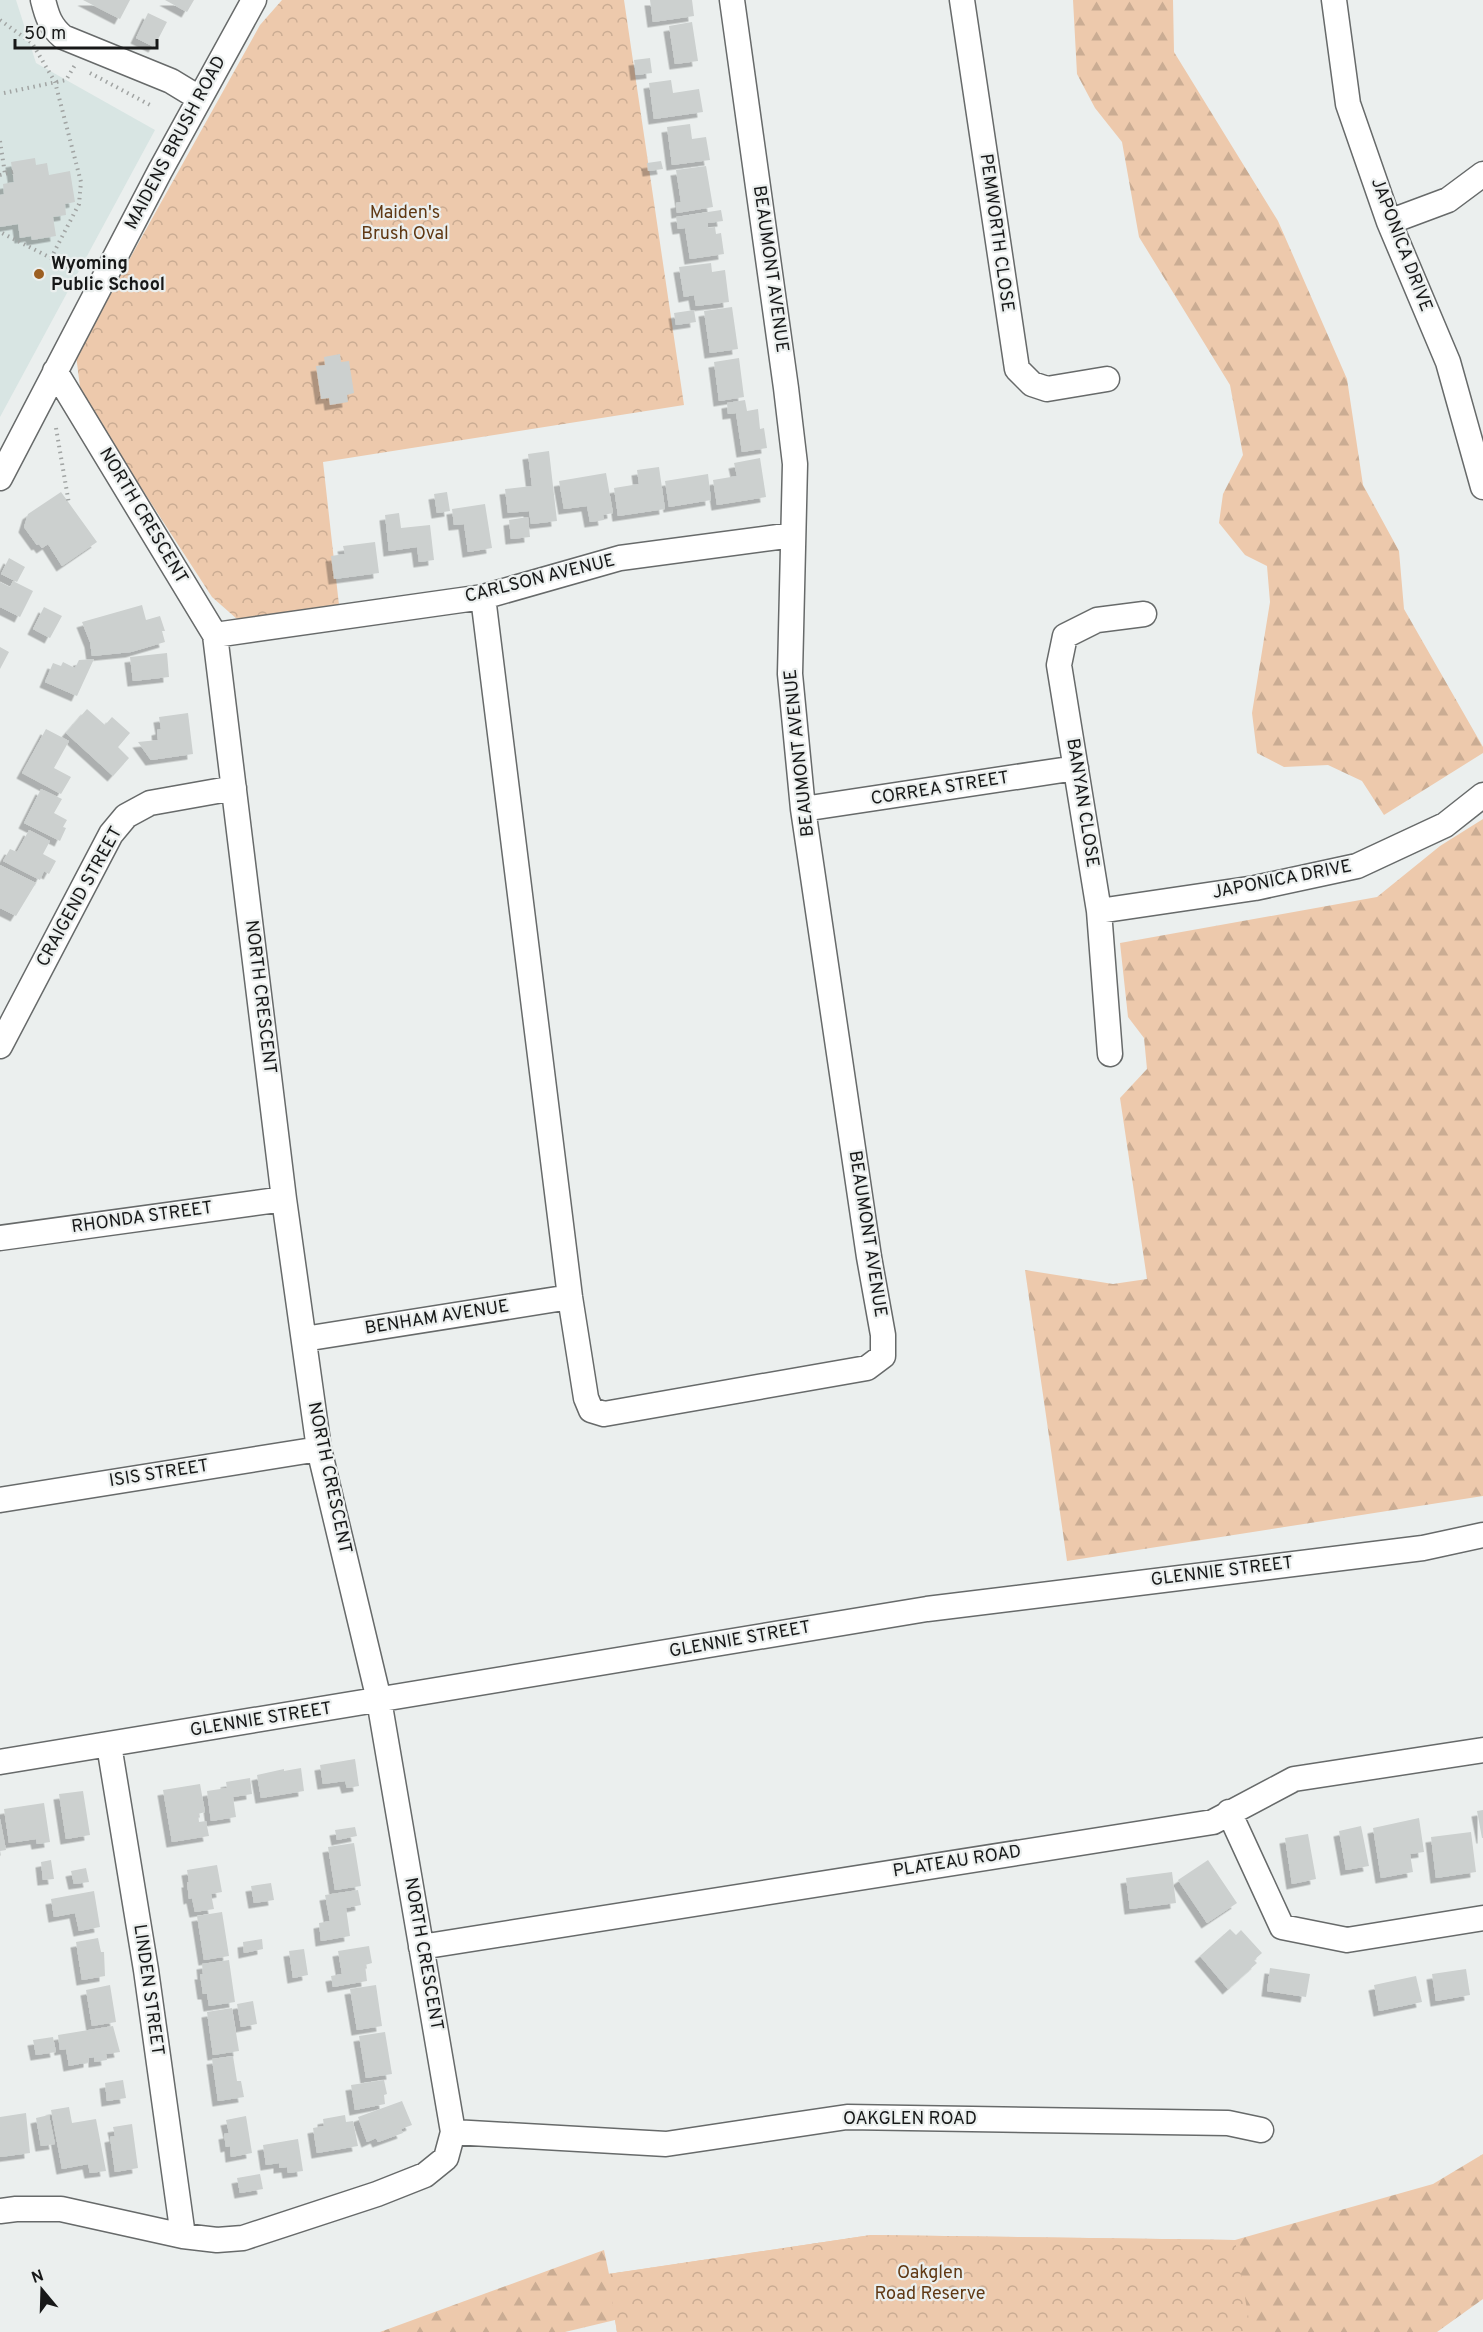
<svg xmlns="http://www.w3.org/2000/svg" width="1483" height="2332" font-family="Overpass,sans-serif">
	<style>
		.built { fill: #d8e5e3 }
		.forest { fill: url(#forest-firs) }
		.park { fill: url(#park-crowns) }
		.building { fill: #ccd0cf; filter: url(#shadow) }
		.lines { fill: none; stroke-linecap: round; stroke-linejoin: round }
		.minor-casing { stroke: #676a6a; stroke-width: 27 }
		.path { stroke: #a1a4a3; stroke-width: 4; stroke-dasharray: 1.5 4.5; stroke-linecap: butt }
		.minor { stroke: #fff; stroke-width: 24 }
		.poi-dot { fill: #9c5f22; stroke: #ebefee; stroke-width: 2 }
		.labels { text-anchor: middle; dominant-baseline: central; stroke-width: 4.5; stroke-linejoin: round; paint-order: stroke }
		.street-label { font-size: 18px; fill: #171818; stroke: #ebefee }
		.park-label { font-size: 18px; fill: #603914; stroke: #ebefee }
		.poi-label { font-size: 18px; font-weight: bold; fill: #171818; stroke: #ebefee; text-anchor: start }
	</style>
	<defs>
		<pattern id="forest-firs" width="22" height="20" patternUnits="userSpaceOnUse" patternTransform="scale(1.5)"><rect width="22" height="20" fill="#edc9ac"/><path d="M5 1l3.5 6h-7zM16 11l3.5 6h-7z" fill="#caac93"/></pattern>
		<pattern id="park-crowns" width="20" height="18" patternUnits="userSpaceOnUse" patternTransform="scale(1.5)"><rect width="20" height="18" fill="#edc9ac"/><path d="M2 6a3 3 0 1 1 6 0M12 15a3 3 0 1 1 6 0" fill="none" stroke="#caac93"/></pattern>
		<filter id="shadow"><feDropShadow dx="-5.5" dy="5.5" stdDeviation="0" flood-color="#0004"/></filter>
	</defs>
	<rect width="100%" height="100%" fill="#ebefee"/>
	<!-- built -->
	<path class="built" d="M0,0H16L36,63L155,130L0,417Z"/>
	<!-- forest -->
	<path class="forest" d="M1073,0H1173L1174,52L1278,221L1347,379L1363,485L1399,551L1404,609L1483,747V753L1384,815L1362,781L1328,765L1284,767L1257,753L1252,713L1270,602L1267,566L1245,555L1219,523L1223,494L1243,455L1230,385L1139,237L1122,142L1095,108L1077,74Z
		M1483,819V1496L1067,1561L1025,1270L1113,1284L1147,1279L1120,1098L1147,1069L1144,1038L1128,1017L1120,943L1377,897L1440,846Z
		M1483,2154V2299L1437,2332H617L615,2320L565,2332H380L604,2250L609,2274L871,2235L1235,2240L1433,2184Z"/>
	<!-- park -->
	<path class="park" d="M282,0H624L684,405L323,462L339,605L237,619L212,597L81,395L76,355L260,25Z
		M871,2235L1235,2240L1251,2332H617L608,2274Z"/>
	<!-- building -->
	<path class="building" d="M83,0H130L120,19Z
		M165,0H194L187,12Z
		M650,0H692L694,16L653,22Z
		M148,13L167,22L154,47L136,38Z
		M692,22L698,61L675,64L669,26Z
		M650,58L652,73L636,75L634,60Z
		M671,80L673,93L699,89L703,112L654,119L649,83Z
		M690,124L692,139L706,137L710,160L672,165L667,127Z
		M35,158L36,165L47,163L49,175L70,171L75,202L65,204L66,215L53,217L56,236L32,240L31,236L20,238L18,224L0,227V195L4,194L3,184L14,182L11,162Z
		M661,161L663,169L648,171L647,163Z
		M706,166L713,207L677,213L676,203L681,202L676,170Z
		M721,210L723,221L708,223V228L715,227L716,234L721,233L724,254L690,259L685,228L678,229L676,217Z
		M711,263L712,272L725,270L729,302L696,306L694,295L684,297L679,267Z
		M732,307L738,349L710,353L704,311Z
		M694,310L696,322L676,325L674,313Z
		M340,354L341,362L349,361L354,393L347,395L348,402L330,405L329,398L321,399L316,366L325,365L324,357Z
		M739,358L744,397L719,401L714,362Z
		M745,400L747,411L758,409L760,429L764,428L767,448L742,452L736,413L728,414L727,403Z
		M549,451L557,521L531,524L529,511L508,513L505,489L532,486L528,454Z
		M760,458L766,497L717,505L713,480L737,476L734,463Z
		M659,467L665,509L618,516L614,488L639,484L637,470Z
		M606,473L613,513L603,515L604,520L590,522L587,506L564,509L559,481Z
		M708,474L711,500L669,507L665,481Z
		M61,492L97,542L62,566L48,544L42,548L39,544L37,545L24,527L28,514Z
		M447,492L450,511L437,513L434,494Z
		M485,504L492,548L468,552L464,524L454,525L452,509Z
		M399,513L401,528L430,525L434,560L419,562L417,547L389,551L385,515Z
		M528,517L530,537L511,539L509,520Z
		M375,542L379,573L334,579L331,556L345,554L343,546Z
		M9,558L25,567L17,582L1,574Z
		M13,581L33,591L20,617L0,607V582L10,587Z
		M142,605L146,620L160,616L165,631H162L165,642L131,652L92,656L90,642L82,622Z
		M44,607L62,616L50,638L33,629Z
		M0,647L9,652L0,669Z
		M167,653L169,677L133,681L130,657Z
		M94,659L77,696L45,682L53,663L61,666L63,662L75,668L79,660Z
		M87,709L105,725L112,717L130,733L118,747L129,758L113,776L66,733Z
		M188,713L193,754L151,760L138,742L158,740L157,730L161,729L159,717Z
		M46,729L69,741L54,768L71,777L61,794L22,773Z
		M41,789L62,799L54,813L67,820L63,827L66,828L60,841L24,823Z
		M29,830L50,841L43,854L56,861L49,874L44,871L40,880L3,861L10,849L17,852Z
		M0,865L36,883L16,916L0,908Z
		M355,1759L359,1786L347,1788L345,1781L323,1784L320,1765Z
		M301,1768L304,1791L261,1798L257,1775L284,1769V1771Z
		M250,1778L252,1794L233,1797L236,1817L211,1821L207,1791L227,1788L226,1782Z
		M200,1784L205,1812L198,1814L199,1822L206,1821L209,1836L172,1842L163,1790Z
		M83,1791L90,1835L66,1839L59,1794Z
		M44,1803L50,1842L37,1844L36,1839L9,1843L4,1809Z
		M1483,1810V1838H1482L1477,1811Z
		M1419,1818L1424,1852L1410,1854L1413,1872L1381,1878L1373,1828Z
		M0,1819L6,1850L0,1851Z
		M1361,1826L1369,1866L1346,1870L1339,1831Z
		M355,1827L357,1836L337,1840L335,1830Z
		M1471,1832L1476,1872L1436,1878L1431,1837Z
		M1308,1834L1316,1879L1292,1884L1285,1838Z
		M354,1843L361,1886L335,1890L328,1847Z
		M51,1860L54,1879L43,1880L41,1862Z
		M1208,1860L1237,1903L1207,1923L1178,1880Z
		M217,1865L222,1892L211,1894L214,1909L195,1912L192,1898L189,1899L187,1882H189L187,1870Z
		M86,1868L89,1882L74,1884L71,1871Z
		M1172,1872L1176,1903L1130,1909L1126,1878Z
		M271,1883L274,1900L254,1903L251,1886Z
		M358,1890L361,1905L346,1908L350,1936L321,1941L319,1923L330,1921L325,1895Z
		M94,1891L100,1927L79,1931L75,1913L54,1917L51,1899Z
		M222,1912L229,1956L204,1960L197,1916Z
		M1230,1929L1236,1935L1241,1930L1262,1953L1254,1960L1257,1963L1228,1989L1200,1956Z
		M98,1938L101,1952H104L105,1976L82,1980L76,1942Z
		M262,1939L263,1949L244,1953L243,1942Z
		M369,1946L372,1963L365,1965L367,1981L333,1987L331,1976L342,1974L338,1951Z
		M304,1949L308,1975L293,1978L289,1951Z
		M229,1960L235,2002L209,2006L207,1994H203L200,1974H203L202,1964Z
		M1270,1968L1310,1974L1306,1997L1267,1991Z
		M1466,1969L1470,1995L1436,2001L1432,1974Z
		M1416,1976L1422,2002L1379,2011L1374,1985Z
		M110,1985L116,2022L92,2026L86,1990Z
		M376,1985L382,2026L357,2030L350,1989Z
		M253,2001L257,2024L241,2027L237,2004Z
		M232,2008L239,2051L213,2055L207,2012Z
		M113,2026L120,2052L106,2054L107,2060L94,2062V2057L89,2058V2062L69,2066L66,2049L60,2050L58,2035Z
		M385,2032L392,2074L366,2078L359,2036Z
		M53,2037L56,2052L36,2055L33,2040Z
		M233,2056L237,2081H241L244,2097L218,2101L212,2059Z
		M123,2080L126,2098L107,2101L105,2083Z
		M384,2080L387,2094L384,2095L385,2104L355,2110L351,2085Z
		M402,2101L412,2125L401,2129L403,2133L378,2142L376,2138L367,2142L358,2117Z
		M69,2107L72,2123L96,2119L106,2171L90,2173L88,2164L62,2169L51,2110Z
		M26,2113L30,2153L0,2157V2117Z
		M49,2115L55,2144L41,2146L36,2118Z
		M345,2115L346,2122L353,2121L358,2146L317,2153L313,2128L324,2126L323,2119Z
		M246,2116L252,2153L231,2157L230,2146L226,2147L224,2134L229,2133L226,2120Z
		M132,2124L138,2168L115,2172L110,2137L115,2136L113,2127Z
		M298,2139L303,2171L288,2173L287,2167L279,2168V2163L266,2165L263,2145Z
		M260,2174L263,2189L240,2193L237,2178Z"/>
	<g class="lines">
		<defs>
			<path id="minor" d="M43,0C47,16 50,26 63,37L171,81L199,98
				M962,0L1017,369L1032,384L1047,389L1107,379
				M1334,0L1348,104L1389,222L1448,362L1483,487
				M1389,222L1448,200L1483,174
				M0,478L160,171L254,0
				M483,597L570,1297L586,1398L591,1410L604,1414L867,1368L883,1356V1335L869,1257L803,809L790,674L795,464L786,388L732,0
				M215,635L483,597L620,558L793,535
				M803,809L1076,768
				M1099,911L1255,888L1357,866L1445,825L1483,795
				M0,1046L111,834L126,816L150,803L234,788
				M1110,1054L1099,911L1059,665L1065,636L1097,620L1144,614
				M0,1238L284,1199
				M304,1339L570,1297
				M0,1500L319,1449
				M109,1745L146,1970L183,2236
				M0,1762L927,1609L1423,1548L1483,1535
				M1229,1812L1282,1927L1347,1940L1483,1918
				M421,1947L1213,1822L1294,1779L1483,1750
				M453,2132L666,2144L847,2117L1228,2123L1261,2130
				M0,2211L16,2209H61L183,2236L217,2240L243,2238L377,2194L425,2175L446,2158L453,2132L379,1700L319,1449L284,1199L215,635L55,371"/>
		</defs>
		<!-- minor casing -->
		<use href="#minor" class="minor-casing"/>
		<!-- path -->
		<path class="path" d="M0,20L32,43L55,82L81,182L79,204L51,258L0,232
			M90,73L152,106
			M4,93L66,80L75,65
			M0,141L5,174
			M0,175L13,172
			M51,258L77,272
			M56,428L69,504"/>
		<!-- minor -->
		<use href="#minor" class="minor"/>
	</g>
	<!-- markers -->
	<circle class="poi-dot" cx="39" cy="274" r="6"/>
	<g class="labels">
		<!-- street labels -->
		<g class="street-label">
			<text transform="translate(176 143) rotate(-62)">MAIDENS BRUSH ROAD</text>
			<text transform="translate(996 233) rotate(82)">PEMWORTH CLOSE</text>
			<text transform="translate(1401 245) rotate(69)">JAPONICA DRIVE</text>
			<text transform="translate(770 269) rotate(82)">BEAUMONT AVENUE</text>
			<text transform="translate(143 516) rotate(59)">NORTH CRESCENT</text>
			<text transform="translate(540 579) rotate(-14)">CARLSON AVENUE</text>
			<text transform="translate(800 753) rotate(-96)">BEAUMONT AVENUE</text>
			<text transform="translate(940 789) rotate(-9)">CORREA STREET</text>
			<text transform="translate(1082 803) rotate(81)">BANYAN CLOSE</text>
			<text transform="translate(1282 880) rotate(-11)">JAPONICA DRIVE</text>
			<text transform="translate(80 897) rotate(-61)">CRAIGEND STREET</text>
			<text transform="translate(260 997) rotate(83)">NORTH CRESCENT</text>
			<text transform="translate(142 1218) rotate(-8)">RHONDA STREET</text>
			<text transform="translate(867 1234) rotate(81)">BEAUMONT AVENUE</text>
			<text transform="translate(437 1318) rotate(-9)">BENHAM AVENUE</text>
			<text transform="translate(159 1474) rotate(-9)">ISIS STREET</text>
			<text transform="translate(329 1478) rotate(78)">NORTH CRESCENT</text>
			<text transform="translate(1222 1572) rotate(-7)">GLENNIE STREET</text>
			<text transform="translate(740 1640) rotate(-10)">GLENNIE STREET</text>
			<text transform="translate(261 1720) rotate(-9)">GLENNIE STREET</text>
			<text transform="translate(957 1862) rotate(-9)">PLATEAU ROAD</text>
			<text transform="translate(423 1954) rotate(80)">NORTH CRESCENT</text>
			<text transform="translate(148 1990) rotate(82)">LINDEN STREET</text>
			<text x="910" y="2119">OAKGLEN ROAD</text>
		</g>
		<!-- park labels -->
		<g class="park-label">
			<text x="405" y="213">Maiden's<tspan x="405" dy="21">Brush Oval</tspan></text>
			<text x="930" y="2273">Oakglen<tspan x="930" dy="21">Road Reserve</tspan></text>
		</g>
		<!-- poi labels -->
		<g class="poi-label">
			<text x="51" y="264">Wyoming<tspan x="51" dy="21">Public School</tspan></text>
		</g>
	</g>
	<!-- north arrow -->
	<g transform="translate(42 2290) rotate(341)" stroke="#ebefee" stroke-width="4.5" paint-order="stroke">
	<path d="M0-4.5L10 22L0 15L-10 22Z" fill="#171818"/>
	<text y="-9" font-size="16" font-weight="bold" text-anchor="middle" fill="#171818">N</text>
	</g>
	<!-- scale -->
	<path d="M15 39v9h142v-9" fill="none" stroke="#171818" stroke-width="3"/>
	<text x="24" y="39" font-size="18" fill="#171818" stroke="#ebefee" stroke-width="4.5" paint-order="stroke">50 m</text>
</svg>
